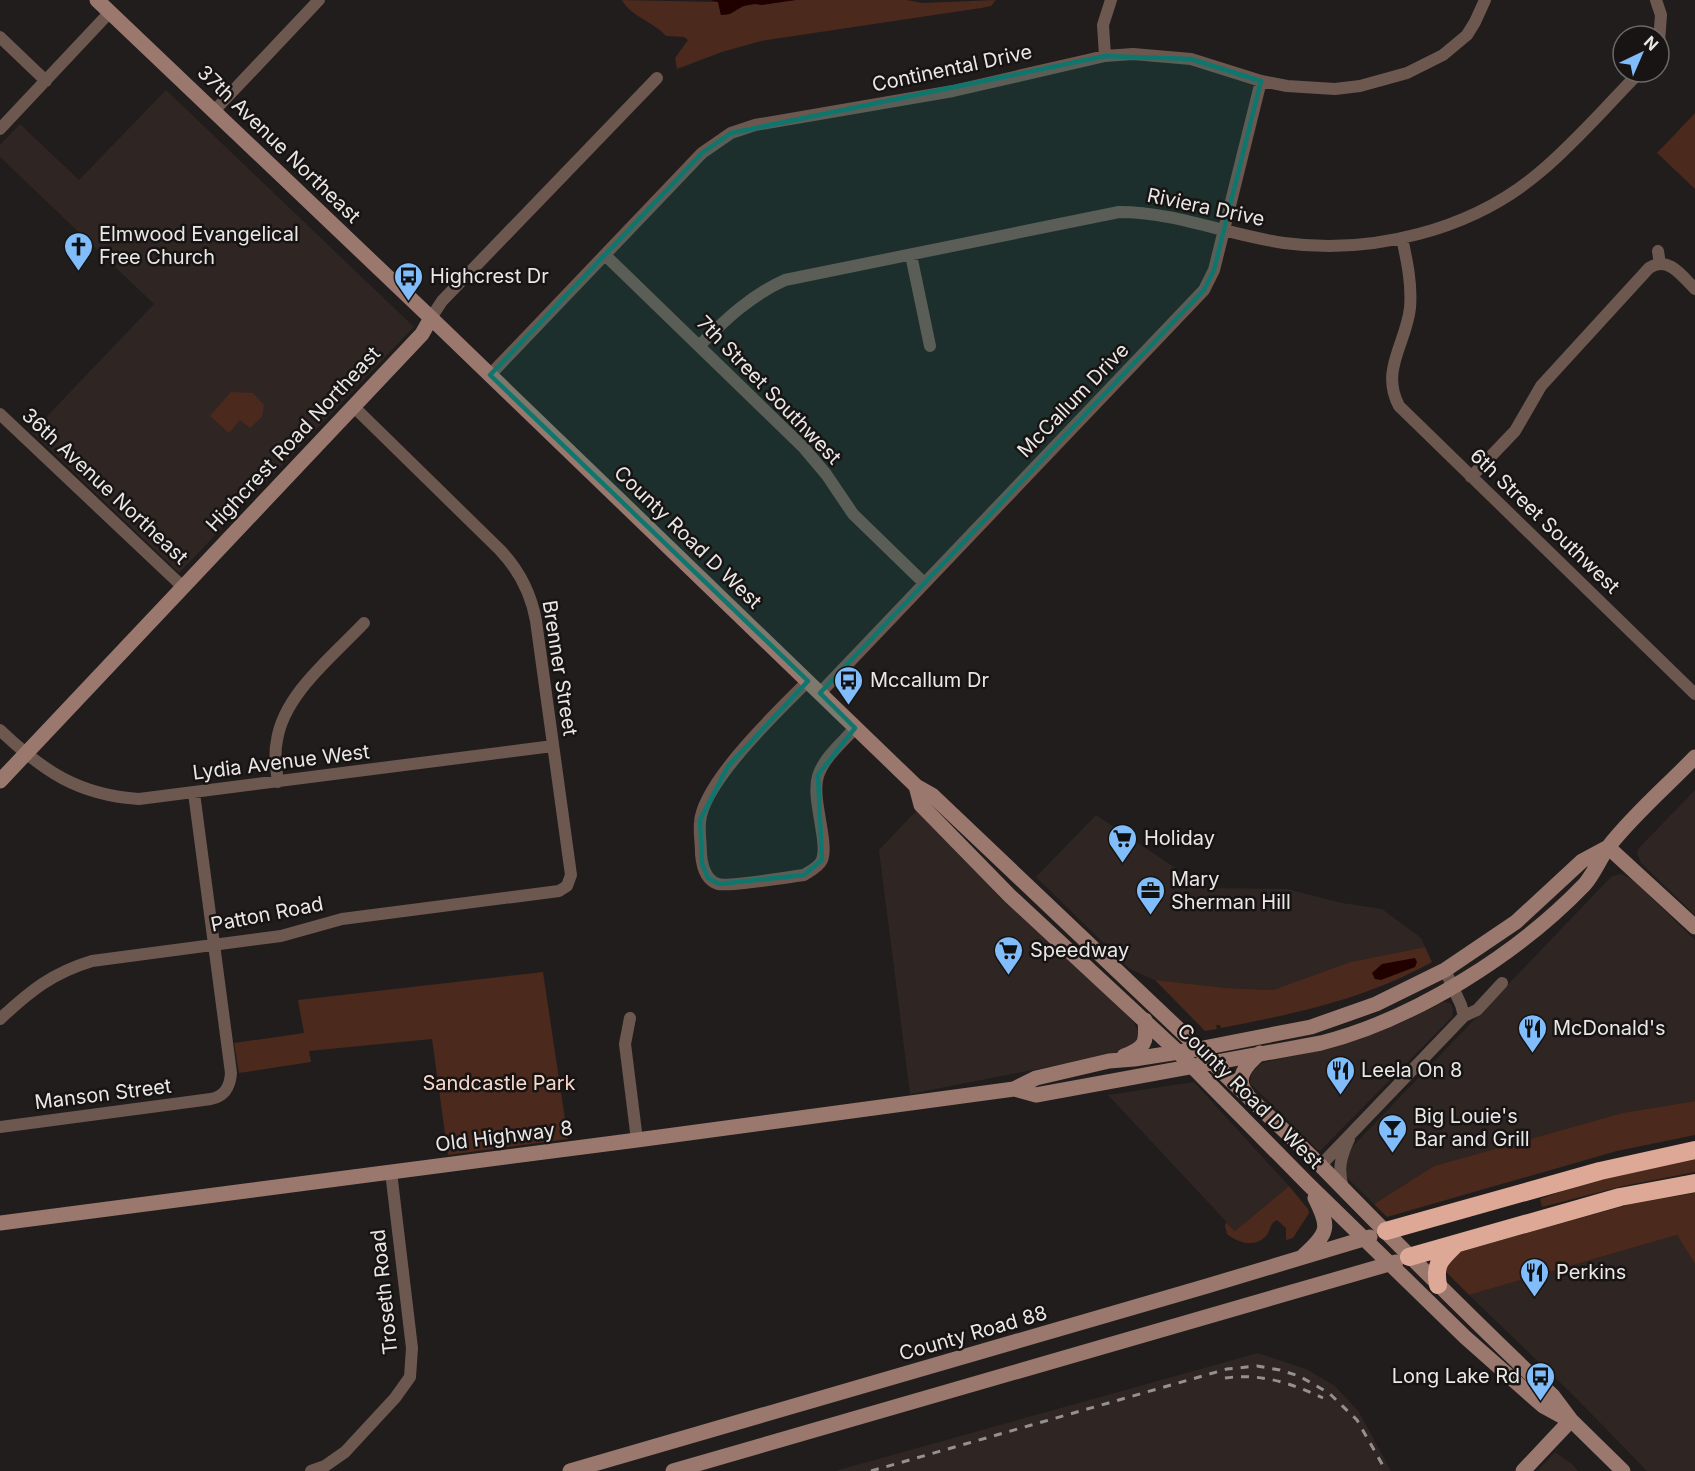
<svg xmlns="http://www.w3.org/2000/svg" width="1695" height="1471" font-family="Inter,sans-serif">
	<style>
		.built { fill: #2f2623 }
		.green { fill: #4b291d }
		.water { fill: #210000 }
		.lines { fill: none; stroke-linecap: round; stroke-linejoin: round }
		.street { stroke: #6d5850; stroke-width: 12 }
		.secondary { stroke: #9b786d; stroke-width: 15 }
		.highway { stroke: #dea896; stroke-width: 18 }
		.rail { stroke: #949190; stroke-width: 3; stroke-dasharray: 8 8; stroke-linecap: butt }
		.marked { fill: #0f766e; fill-opacity: 0.2; stroke: #0f766e; stroke-width: 4.5; stroke-linejoin: round }
		.labels { text-anchor: middle; dominant-baseline: central; stroke-width: 5; stroke-linejoin: round; paint-order: stroke }
		.street-label { font-size: 20px; fill: #eae8e7; stroke: #171413 }
		.poi-label { font-size: 20px; fill: #eae8e7; stroke: #171413; text-anchor: start }
		.park-label { font-size: 20px; fill: #f8d7cc; stroke: #171413 }
	</style>
	<rect width="100%" height="100%" fill="#201d1c"/>
	<!-- built -->
	<path class="built" d="M166,90L414,327L179,573L32,432L154,304L0,157V145L20,124L79,180Z
		M1695,790V915L1641,863L1637,854L1638,849Z
		M918,809L1001,894L1133,1021L1138,1031L1136,1042L1124,1052L910,1094L879,850Z
		M1096,815L1174,867L1198,888L1287,889L1342,903L1382,909L1421,938L1425,947L1350,962L1273,990L1227,988L1154,980L1130,969L1036,877Z
		M1621,874L1633,880L1695,940V1101L1622,1113L1434,1166L1374,1204L1347,1178V1158L1352,1147L1612,876Z
		M1444,1002L1450,1003L1453,1008L1452,1017L1321,1150H1318L1250,1083L1251,1074L1261,1063L1313,1052L1359,1039L1401,1023Z
		M1194,1082L1289,1186L1235,1231L1108,1095Z
		M1677,1235L1695,1264V1471H1647L1573,1395L1469,1295Z
		M1258,1353L1306,1369L1335,1386L1359,1412L1391,1471H835Z
		M1555,1452L1572,1464L1578,1471H1537Z"/>
	<!-- green -->
	<path class="green" d="M622,0L718,2L721,15C734,15 742,3 755,4C769,5 782,1 796,0C833,0 871,0 907,0L922,3L996,0L991,6L981,8L761,41L722,52L677,69L675,58L688,40L684,37L666,36C654,22 630,16 622,0Z
		M1695,113V189L1657,153Z
		M231,392L253,393L264,405L262,417L250,428L240,420L229,433L210,416Z
		M1425,947L1432,962C1366,999 1294,1014 1221,1028L1220,1025H1216L1217,1029L1205,1031L1155,980L1227,988L1273,990L1350,962Z
		M543,972L568,1139L448,1155L432,1039L309,1051L311,1062L239,1073L234,1043L304,1033L298,1000Z
		M1695,1101V1135L1617,1151L1387,1217L1374,1204L1434,1166L1622,1113Z
		M1695,1157V1172L1623,1186L1542,1207L1540,1199L1591,1181Z
		M1289,1186L1308,1209L1309,1213L1293,1238L1286,1240V1228L1277,1220C1269,1224 1271,1230 1266,1236C1255,1248 1238,1243 1227,1234L1225,1226L1226,1222L1235,1231Z
		M1695,1193V1264L1677,1235L1469,1295L1443,1269L1459,1252L1631,1204Z"/>
	<!-- water -->
	<path class="water" d="M711,0H795L762,5L755,4L743,6L730,14L721,15L718,2Z
		M1415,958L1417,962L1415,967L1381,980L1375,979L1372,973L1382,964Z"/>
	<g class="lines">
		<!-- street -->
		<path class="street" d="M1656,0L1661,15L1659,42
			M0,37L46,81
			M1105,56L1103,25L1111,0
			M214,111L319,0
			M0,129L110,12
			M1402,238C1407,261 1412,284 1410,308C1406,344 1380,370 1399,406L1695,694
			M1658,251L1660,264
			M605,255L804,448L826,474L853,514L924,583
			M911,255L930,346
			M431,318L442,301L657,78
			M699,346C725,320 751,295 785,280L1119,212C1175,212 1228,235 1284,243C1372,255 1472,230 1540,172C1576,142 1607,105 1640,72
			M490,375L702,153L731,133L755,125L953,91L1105,56L1133,54L1191,59L1261,81L1287,86L1335,89L1360,86L1407,73L1443,55L1467,35L1475,22L1485,0
			M0,414L183,587
			M1471,477L1515,431L1541,386L1649,268C1668,255 1682,276 1695,289
			M808,681C779,710 703,782 700,822C699,832 701,843 701,854C702,866 705,880 718,884C728,887 789,877 804,875C810,871 819,867 822,860C829,842 811,799 818,776C824,757 843,742 855,728
			M820,693L1204,290L1214,270L1261,81
			M0,730C43,771 78,795 139,799L553,746
			M278,782C276,768 274,754 277,740C284,694 333,656 364,623
			M1464,1016L1477,1010L1502,983
			M630,1018L625,1044L637,1140
			M0,1019C30,991 52,973 92,961L281,936L342,919L559,891L567,886L571,875L536,621C531,593 520,571 500,550L353,406
			M0,1127L211,1099C225,1096 230,1087 231,1073L194,793
			M1320,1166L1464,1016L1461,1005L1445,970
			M1343,1189C1338,1169 1340,1158 1349,1139
			M311,1471L325,1466L345,1452L395,1398L410,1377L412,1348L391,1172"/>
		<!-- secondary -->
		<path class="secondary" d="M97,0L431,318L916,786L932,795L1187,1037C1230,1082 1277,1122 1321,1166C1397,1244 1474,1321 1553,1396L1571,1420L1623,1471
			M0,781L422,334L431,318
			M916,786L921,805L1010,896L1178,1052L1308,1184L1465,1337L1543,1406L1565,1418
			M1608,847L1695,927
			M1124,1056C1145,1048 1147,1043 1145,1020
			M1014,1089L1036,1095L1321,1043C1415,1019 1518,954 1585,884C1595,872 1600,858 1609,846C1634,814 1667,786 1695,757
			M1247,1094C1233,1079 1247,1064 1260,1053
			M0,1223L637,1140L1014,1089L1036,1078L1109,1061L1134,1059L1198,1049L1311,1027L1376,1004L1445,970L1516,922L1582,861L1608,847
			M1303,1256C1329,1233 1330,1227 1315,1198
			M570,1471L1207,1286L1370,1237
			M673,1471L1396,1262
			M1523,1471L1571,1420"/>
		<!-- highway -->
		<path class="highway" d="M1386,1231L1600,1171L1695,1150
			M1409,1257L1620,1197L1695,1183
			M1438,1285C1434,1263 1441,1259 1456,1244"/>
		<!-- rail -->
		<path class="rail" d="M1225,1378C1261,1373 1291,1383 1323,1398
			M871,1471L1227,1369L1257,1366L1280,1370L1299,1376L1329,1393L1357,1420L1386,1471"/>
	</g>
	<!-- marked area -->
	<path class="marked" d="M1105,56L1191,59L1261,81L1214,270L1204,290L820,693L855,728L818,775L822,860L804,875L719,884L708,878L702,864L700,820L728,766L808,681L490,375L702,153L731,133Z"/>
	<!-- icons -->
	<defs>
		<symbol id="church-pin" viewBox="-11 -11 22 30"><path d="M0 17L-7.5 6A9.5 9.5 0 1 1 7.5 6Z" fill="#80bdfa" stroke="#171413"/><path d="M-1.2-6h2.4v3.5h3.3v2.4h-3.3V6h-2.4V-.1h-3.3v-2.4h3.3Z" fill="#111"/></symbol>
		<symbol id="bus-pin" viewBox="-11 -11 22 30"><path d="M0 17L-7.5 6A9.5 9.5 0 1 1 7.5 6Z" fill="#80bdfa" stroke="#171413"/><path d="M-5-6H5V4H4V6H2V4H-2V6H-4V4H-5ZM-3.5-4V0h7V-4ZM-3.5 1.2v1.5H-2V1.2ZM2 1.2v1.5H3.5V1.2Z" fill="#111"/></symbol>
		<symbol id="supermarket-pin" viewBox="-11 -11 22 30"><path d="M0 17L-7.5 6A9.5 9.5 0 1 1 7.5 6Z" fill="#80bdfa" stroke="#171413"/><path d="M-6-5.5h2.5l.6 2H6L4.5 2H-2.5L-4.4-4H-6ZM-1.5 3.2a1.3 1.3 0 1 0 .1 0ZM3 3.2a1.3 1.3 0 1 0 .1 0Z" fill="#111"/></symbol>
		<symbol id="office-pin" viewBox="-11 -11 22 30"><path d="M0 17L-7.5 6A9.5 9.5 0 1 1 7.5 6Z" fill="#80bdfa" stroke="#171413"/><path d="M-6-3h4V-5.5h4V-3h4V5H-6ZM-1-4.5V-3h2v-1.5ZM-6 0V1H6V0Z" fill="#111"/></symbol>
		<symbol id="restaurant-pin" viewBox="-11 -11 22 30"><path d="M0 17L-7.5 6A9.5 9.5 0 1 1 7.5 6Z" fill="#80bdfa" stroke="#171413"/><path d="M-5-6h1v4h1v-4h1v4h1v-4h1v5L-1.5 .5V6h-2V.5L-5-1ZM5-6V6H3V1.5H1.5Q1.5-4 5-6Z" fill="#111"/></symbol>
		<symbol id="bar-pin" viewBox="-11 -11 22 30"><path d="M0 17L-7.5 6A9.5 9.5 0 1 1 7.5 6Z" fill="#80bdfa" stroke="#171413"/><path d="M-6-5H6L.8 .8V4.5H3.5V6h-7V4.5H-.8V.8Z" fill="#111"/></symbol>
	</defs>
	<g fill-rule="evenodd">
		<use href="#church-pin" x="62" y="230" width="33" height="45"/>
		<use href="#bus-pin" x="392" y="260" width="33" height="45"/>
		<use href="#bus-pin" x="832" y="664" width="33" height="45"/>
		<use href="#supermarket-pin" x="1106" y="822" width="33" height="45"/>
		<use href="#office-pin" x="1134" y="874" width="33" height="45"/>
		<use href="#supermarket-pin" x="992" y="934" width="33" height="45"/>
		<use href="#restaurant-pin" x="1516" y="1012" width="33" height="45"/>
		<use href="#restaurant-pin" x="1324" y="1054" width="33" height="45"/>
		<use href="#bar-pin" x="1376" y="1112" width="33" height="45"/>
		<use href="#restaurant-pin" x="1518" y="1256" width="33" height="45"/>
		<use href="#bus-pin" x="1524" y="1360" width="33" height="45"/>
	</g>
	<g class="labels">
		<!-- street labels -->
		<g class="street-label">
			<text transform="translate(952 68) rotate(-12)">Continental Drive</text>
			<text transform="translate(279 144) rotate(44)">37th Avenue Northeast</text>
			<text transform="translate(1206 207) rotate(12)">Riviera Drive</text>
			<text transform="translate(769 390) rotate(46)">7th Street Southwest</text>
			<text transform="translate(1073 400) rotate(-46)">McCallum Drive</text>
			<text transform="translate(293 439) rotate(-47)">Highcrest Road Northeast</text>
			<text transform="translate(105 486) rotate(43)">36th Avenue Northeast</text>
			<text transform="translate(1545 521) rotate(44)">6th Street Southwest</text>
			<text transform="translate(688 537) rotate(44)">County Road D West</text>
			<text transform="translate(560 668) rotate(81)">Brenner Street</text>
			<text transform="translate(281 762) rotate(-7)">Lydia Avenue West</text>
			<text transform="translate(267 914) rotate(-11)">Patton Road</text>
			<text transform="translate(103 1094) rotate(-7)">Manson Street</text>
			<text transform="translate(1250 1096) rotate(45)">County Road D West</text>
			<text transform="translate(504 1136) rotate(-7)">Old Highway 8</text>
			<text transform="translate(384 1292) rotate(-96)">Troseth Road</text>
			<text transform="translate(973 1333) rotate(-16)">County Road 88</text>
		</g>
		<!-- poi labels -->
		<g class="poi-label">
			<text x="99" y="234">Elmwood Evangelical<tspan x="99" dy="23">Free Church</tspan></text>
			<text x="430" y="276">Highcrest Dr</text>
			<text x="870" y="680">Mccallum Dr</text>
			<text x="1144" y="838">Holiday</text>
			<text x="1171" y="879">Mary<tspan x="1171" dy="23">Sherman Hill</tspan></text>
			<text x="1030" y="950">Speedway</text>
			<text x="1553" y="1028">McDonald's</text>
			<text x="1361" y="1070">Leela On 8</text>
			<text x="1414" y="1116">Big Louie's<tspan x="1414" dy="23">Bar and Grill</tspan></text>
			<text x="1556" y="1272">Perkins</text>
			<text x="1520" y="1376" text-anchor="end">Long Lake Rd</text>
		</g>
		<!-- park labels -->
		<g class="park-label">
			<text x="499" y="1083">Sandcastle Park</text>
		</g>
	</g>
	<!-- north arrow -->
	<g transform="translate(1641 54) rotate(44)"><circle r="28" fill="#171413" stroke="#6b6968" stroke-width="1.5"/>
	<path d="M0-4.5L10 22L0 15L-10 22Z" fill="#80bdfa"/>
	<text y="-9" font-size="16" font-weight="bold" text-anchor="middle" fill="#eae8e7">N</text>
	</g>
</svg>
